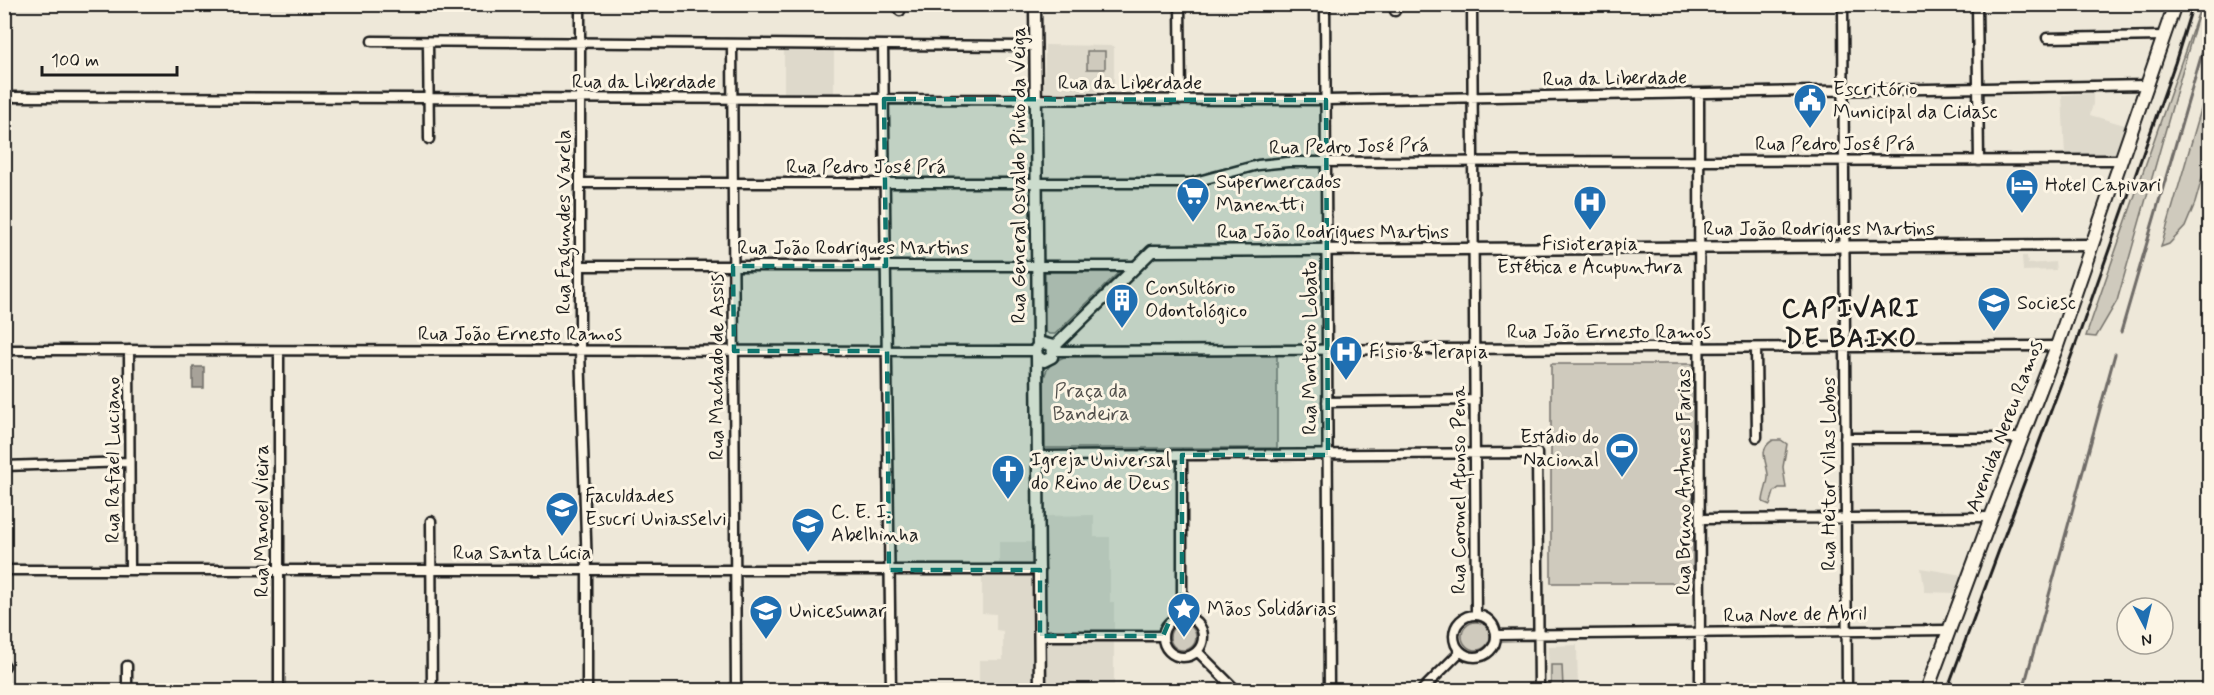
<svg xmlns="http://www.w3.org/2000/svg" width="2214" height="695" font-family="Mynerve,sans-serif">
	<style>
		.built { fill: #ded9cb }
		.green { fill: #cfcabd; stroke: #76736c; stroke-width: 1.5 }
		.water { fill: #a7a299; stroke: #6f6c67; stroke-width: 1.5 }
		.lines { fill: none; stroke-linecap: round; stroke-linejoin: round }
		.stream { stroke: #6f6c67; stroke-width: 3 }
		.minor-casing { stroke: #1c1c1c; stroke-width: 13 }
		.tertiary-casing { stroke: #1c1c1c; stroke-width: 15 }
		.secondary-casing { stroke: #1c1c1c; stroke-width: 16 }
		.minor { stroke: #fcf5e5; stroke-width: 8 }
		.tertiary { stroke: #fcf5e5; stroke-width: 10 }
		.secondary { stroke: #fcf5e5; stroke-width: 12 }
		.rail { stroke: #1c1c1c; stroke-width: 3 }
		.marked { fill: #0f766e; fill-opacity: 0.2; stroke: #0f766e; stroke-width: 4.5; stroke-dasharray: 12 8; stroke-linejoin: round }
		.labels { text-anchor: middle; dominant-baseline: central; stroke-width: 6; stroke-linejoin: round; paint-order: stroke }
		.street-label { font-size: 20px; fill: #1c1c1c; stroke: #fcf5e5 }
		.poi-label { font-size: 20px; fill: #1c1c1c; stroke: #fcf5e5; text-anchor: start }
		.park-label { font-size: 20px; fill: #52504c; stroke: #fcf5e5 }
		.district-label { font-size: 26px; font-weight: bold; letter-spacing: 1.5px; fill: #1c1c1c; stroke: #fcf5e5 }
	</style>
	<rect width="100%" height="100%" fill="#eee8d9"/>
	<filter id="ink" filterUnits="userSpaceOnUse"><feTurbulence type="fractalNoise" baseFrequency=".0167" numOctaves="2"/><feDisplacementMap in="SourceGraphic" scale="12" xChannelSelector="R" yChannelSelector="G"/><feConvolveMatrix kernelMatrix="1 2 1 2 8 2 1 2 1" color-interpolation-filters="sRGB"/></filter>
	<g filter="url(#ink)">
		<!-- built -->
		<path class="built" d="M1045,45L1114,46V94H1044Z
			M784,46H834V94H784Z
			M2093,93V104L2090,115L2128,126L2119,151L2112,156H2065L2062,95Z
			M2022,256H2027L2028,264L2055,262L2056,270L2023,271Z
			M1094,515V537H1110V602H1114V690H979V660H1003V631L996,630V614L982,613V576H999V542H1046V516Z
			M1921,568L1962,575L1956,593L1925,592Z
			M1577,645L1578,690H1549L1548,646Z"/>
		<!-- green -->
		<path class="green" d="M2201,5L2117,301L2096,337L2086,336Z
			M1087,51H1105V69H1087Z
			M2209,82V154L2195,203L2185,227L2169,244L2161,247Z
			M1045,272H1119L1055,334H1049L1045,331Z
			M1277,355V448H1045L1044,378C1047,366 1052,362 1064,357Z
			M1551,364H1693V583H1551Z
			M1773,440H1781L1787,444L1783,467L1786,488H1779L1774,492L1770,505L1763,502C1763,493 1769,483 1768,474C1766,460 1758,449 1773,440Z
			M1462 636a14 14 0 1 1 28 0a14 14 0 1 1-28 0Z
			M1170 637a13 13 0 1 1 26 0a13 13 0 1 1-26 0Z
			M1551,665H1562L1563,688H1551Z"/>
		<!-- water -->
		<path class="water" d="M193,367H204V388H193Z"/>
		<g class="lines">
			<!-- stream -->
			<path class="stream" d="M2121,332L2210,26
				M2023,690L2115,354"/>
			<defs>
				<path id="minor" d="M580,4V350L587,570V690
					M1180,4L1181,100
					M1325,4L1329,690
					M1395,4V11
					M1472,4L1476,615
					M1843,4L1847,690
					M1977,4L1979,161
					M900,11V4
					M2047,38L2164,36
					M372,41L1036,46
					M428,42L429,139
					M732,44L736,690
					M883,45L891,690
					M1699,94L1700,690
					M4,97L1326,100L2147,85
					M580,183H1191L1258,165L1288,162L2121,160
					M581,266H1137
					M1756,348L1757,437
					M4,350L1036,351
					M129,350L130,570
					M279,351V690
					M1054,351L2057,346
					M1327,402L1475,400
					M1845,438H2021
					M1039,456L1537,453L1539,690
					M4,466L129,462
					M1700,519L1991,517
					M431,521L432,690
					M4,570H1040
					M1454 636a21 21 0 1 1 42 0a21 21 0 1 1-42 0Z
					M1182,616V455
					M1163 637a20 20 0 1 1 40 0a20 20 0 1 1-40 0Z
					M1497,635L1949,630
					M1040,636H1163
					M1197,651L1236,690
					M4,666H5
					M127,666V690
					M1422,690L1460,652"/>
				<path id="tertiary" d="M1035,4L1038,346
					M1053,348L1050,345L1042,343L1036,348L1037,356L1044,361L1052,357L1053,348L1152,251L2091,245
					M1037,356L1040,690"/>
				<path id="secondary" d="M1927,690L1991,517L2057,346L2175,4"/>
			</defs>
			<!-- minor casing -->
			<use href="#minor" class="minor-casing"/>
			<!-- tertiary casing -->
			<use href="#tertiary" class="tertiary-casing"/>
			<!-- secondary casing -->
			<use href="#secondary" class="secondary-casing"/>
			<!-- minor -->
			<use href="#minor" class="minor"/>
			<!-- tertiary -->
			<use href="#tertiary" class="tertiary"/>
			<!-- secondary -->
			<use href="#secondary" class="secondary"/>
			<!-- rail -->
			<path class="rail" d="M1947,690L2075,346L2175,63L2193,4"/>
		</g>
	</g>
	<!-- marked area -->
	<path class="marked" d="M884,99L1326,100L1328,455H1182V616L1169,622L1163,636H1040V570H889L887,351H734L733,266H886Z"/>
	<!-- icons -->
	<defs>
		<symbol id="civic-pin" viewBox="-11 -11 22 30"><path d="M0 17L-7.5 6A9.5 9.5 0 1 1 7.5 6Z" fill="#1f6fb2" stroke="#fcf5e5"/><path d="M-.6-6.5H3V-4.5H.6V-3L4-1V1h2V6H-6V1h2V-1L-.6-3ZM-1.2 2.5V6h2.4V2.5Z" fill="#fff"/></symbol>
		<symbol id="hotel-pin" viewBox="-11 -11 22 30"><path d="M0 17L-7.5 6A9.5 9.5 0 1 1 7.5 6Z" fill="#1f6fb2" stroke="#fcf5e5"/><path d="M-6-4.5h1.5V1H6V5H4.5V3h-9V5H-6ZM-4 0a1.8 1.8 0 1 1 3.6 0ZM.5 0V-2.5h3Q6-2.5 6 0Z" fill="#fff"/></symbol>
		<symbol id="supermarket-pin" viewBox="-11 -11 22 30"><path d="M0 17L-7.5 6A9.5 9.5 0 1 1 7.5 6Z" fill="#1f6fb2" stroke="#fcf5e5"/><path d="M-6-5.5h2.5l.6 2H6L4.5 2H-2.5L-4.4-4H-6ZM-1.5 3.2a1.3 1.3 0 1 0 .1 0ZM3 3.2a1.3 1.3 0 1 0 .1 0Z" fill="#fff"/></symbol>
		<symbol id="hospital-pin" viewBox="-11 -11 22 30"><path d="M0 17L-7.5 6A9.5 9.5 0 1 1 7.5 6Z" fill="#1f6fb2" stroke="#fcf5e5"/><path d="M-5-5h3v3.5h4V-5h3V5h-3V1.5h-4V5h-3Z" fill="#fff"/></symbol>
		<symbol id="building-pin" viewBox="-11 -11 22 30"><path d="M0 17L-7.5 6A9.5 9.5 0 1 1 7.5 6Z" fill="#1f6fb2" stroke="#fcf5e5"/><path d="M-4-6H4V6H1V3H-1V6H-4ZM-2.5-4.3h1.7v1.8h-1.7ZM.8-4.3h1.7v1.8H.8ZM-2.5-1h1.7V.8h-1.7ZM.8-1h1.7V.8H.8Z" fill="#fff"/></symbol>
		<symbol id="university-pin" viewBox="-11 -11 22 30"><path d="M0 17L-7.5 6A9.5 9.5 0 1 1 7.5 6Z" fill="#1f6fb2" stroke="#fcf5e5"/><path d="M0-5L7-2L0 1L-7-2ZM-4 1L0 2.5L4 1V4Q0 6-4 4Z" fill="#fff"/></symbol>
		<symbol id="stadium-pin" viewBox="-11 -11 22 30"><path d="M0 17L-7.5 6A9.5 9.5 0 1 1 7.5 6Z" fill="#1f6fb2" stroke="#fcf5e5"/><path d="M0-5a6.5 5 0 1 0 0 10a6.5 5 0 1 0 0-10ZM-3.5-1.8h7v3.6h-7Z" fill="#fff"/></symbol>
		<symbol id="church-pin" viewBox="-11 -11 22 30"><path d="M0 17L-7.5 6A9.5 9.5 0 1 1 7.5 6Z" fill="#1f6fb2" stroke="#fcf5e5"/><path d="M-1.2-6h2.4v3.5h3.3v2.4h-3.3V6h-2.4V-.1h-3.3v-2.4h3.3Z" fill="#fff"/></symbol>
		<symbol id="school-pin" viewBox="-11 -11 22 30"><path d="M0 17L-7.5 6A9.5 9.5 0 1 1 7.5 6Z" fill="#1f6fb2" stroke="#fcf5e5"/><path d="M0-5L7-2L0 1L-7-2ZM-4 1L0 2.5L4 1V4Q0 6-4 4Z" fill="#fff"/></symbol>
		<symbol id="sight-pin" viewBox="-11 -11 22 30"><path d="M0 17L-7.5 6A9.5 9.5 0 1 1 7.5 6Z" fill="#1f6fb2" stroke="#fcf5e5"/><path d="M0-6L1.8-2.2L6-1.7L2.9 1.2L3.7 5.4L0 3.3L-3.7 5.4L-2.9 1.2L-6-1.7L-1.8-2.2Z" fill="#fff"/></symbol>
	</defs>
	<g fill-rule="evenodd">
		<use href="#civic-pin" x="1791" y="81" width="38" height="52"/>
		<use href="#hotel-pin" x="2003" y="166" width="38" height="52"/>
		<use href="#supermarket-pin" x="1174" y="175" width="38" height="52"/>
		<use href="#hospital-pin" x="1571" y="183" width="38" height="52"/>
		<use href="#building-pin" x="1103" y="281" width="38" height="52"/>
		<use href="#university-pin" x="1975" y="284" width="38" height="52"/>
		<use href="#hospital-pin" x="1327" y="333" width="38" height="52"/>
		<use href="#stadium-pin" x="1603" y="430" width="38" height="52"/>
		<use href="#church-pin" x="989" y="452" width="38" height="52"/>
		<use href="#university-pin" x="543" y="489" width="38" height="52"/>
		<use href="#school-pin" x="789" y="505" width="38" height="52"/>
		<use href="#sight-pin" x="1165" y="590" width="38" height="52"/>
		<use href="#university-pin" x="747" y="592" width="38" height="52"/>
	</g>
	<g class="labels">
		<!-- street labels -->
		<g class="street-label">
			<text transform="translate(1615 79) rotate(-1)">Rua da Liberdade</text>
			<text x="644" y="82">Rua da Liberdade</text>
			<text x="1130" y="83">Rua da Liberdade</text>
			<text x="1835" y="144">Rua Pedro José Prá</text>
			<text transform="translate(1349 147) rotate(-1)">Rua Pedro José Prá</text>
			<text x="866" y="167">Rua Pedro José Prá</text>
			<text transform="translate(1019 175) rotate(-90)">Rua General Osvaldo Pinto da Veiga</text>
			<text transform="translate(564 222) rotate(-90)">Rua Fagundes Varela</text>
			<text x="1819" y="229">Rua João Rodrigues Martins</text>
			<text x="1333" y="232">Rua João Rodrigues Martins</text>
			<text x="853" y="248">Rua João Rodrigues Martins</text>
			<text x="1609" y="332">Rua João Ernesto Ramos</text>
			<text x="520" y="334">Rua João Ernesto Ramos</text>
			<text transform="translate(1310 348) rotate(-90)">Rua Monteiro Lobato</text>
			<text transform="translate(717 367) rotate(-90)">Rua Machado de Assis</text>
			<text transform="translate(2005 426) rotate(-69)">Avenida Nereu Ramos</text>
			<text transform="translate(113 460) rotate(-90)">Rua Rafael Luciano</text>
			<text transform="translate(1829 474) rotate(-90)">Rua Heitor Vilas Lobos</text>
			<text transform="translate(1684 482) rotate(-90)">Rua Bruno Antunes Farias</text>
			<text transform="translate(1459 490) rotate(-90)">Rua Coronel Afonso Pena</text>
			<text transform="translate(262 521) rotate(-90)">Rua Manoel Vieira</text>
			<text x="522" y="553">Rua Santa Lúcia</text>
			<text transform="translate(1795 615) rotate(-1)">Rua Nove de Abril</text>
		</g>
		<!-- poi labels -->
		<g class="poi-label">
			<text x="1833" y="89">Escritório<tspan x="1833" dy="23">Municipal da Cidasc</tspan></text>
			<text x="1216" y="182">Supermercados<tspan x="1216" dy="23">Manentti</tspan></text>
			<text x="2045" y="185">Hotel Capivari</text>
			<text x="1590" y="244" text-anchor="middle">Fisioterapia<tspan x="1590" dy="23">Estética e Acupuntura</tspan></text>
			<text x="1145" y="288">Consultório<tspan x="1145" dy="23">Odontológico</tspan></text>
			<text x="2017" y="303">Sociesc</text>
			<text x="1369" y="352">Físio &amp; Terapia</text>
			<text x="1599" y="437" text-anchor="end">Estádio do<tspan x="1599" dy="23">Nacional</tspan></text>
			<text x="1031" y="460">Igreja Universal<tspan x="1031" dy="23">do Reino de Deus</tspan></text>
			<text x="585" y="496">Faculdades<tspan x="585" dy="23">Esucri Uniasselvi</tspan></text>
			<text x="831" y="512">C. E. I.<tspan x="831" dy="23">Abelhinha</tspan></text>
			<text x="1207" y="609">Mãos Solidárias</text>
			<text x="789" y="611">Unicesumar</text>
		</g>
		<!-- park labels -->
		<g class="park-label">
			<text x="1091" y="391">Praça da<tspan x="1091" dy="23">Bandeira</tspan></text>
		</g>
		<!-- district labels -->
		<g class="district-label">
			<text x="1851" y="310">CAPIVARI<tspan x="1851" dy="30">DE BAIXO</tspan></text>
		</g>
	</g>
	<!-- margin -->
	<rect width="2214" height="695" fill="none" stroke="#fcf5e5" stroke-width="24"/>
	<rect x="12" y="12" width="2190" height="671" fill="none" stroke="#1c1c1c" stroke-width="2" filter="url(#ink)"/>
	<!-- north arrow -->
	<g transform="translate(2145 626) rotate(173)"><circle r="28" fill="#fcf5e5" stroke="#a29e95" stroke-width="1.5"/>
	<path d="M0-4.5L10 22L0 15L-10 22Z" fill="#1f6fb2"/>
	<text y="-9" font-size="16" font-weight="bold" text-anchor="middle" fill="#1c1c1c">N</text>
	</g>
	<!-- scale -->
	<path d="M42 66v9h135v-9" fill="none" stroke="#1c1c1c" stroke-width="3"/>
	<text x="51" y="66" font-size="18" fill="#1c1c1c" stroke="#fcf5e5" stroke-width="4.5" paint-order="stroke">100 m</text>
</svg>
